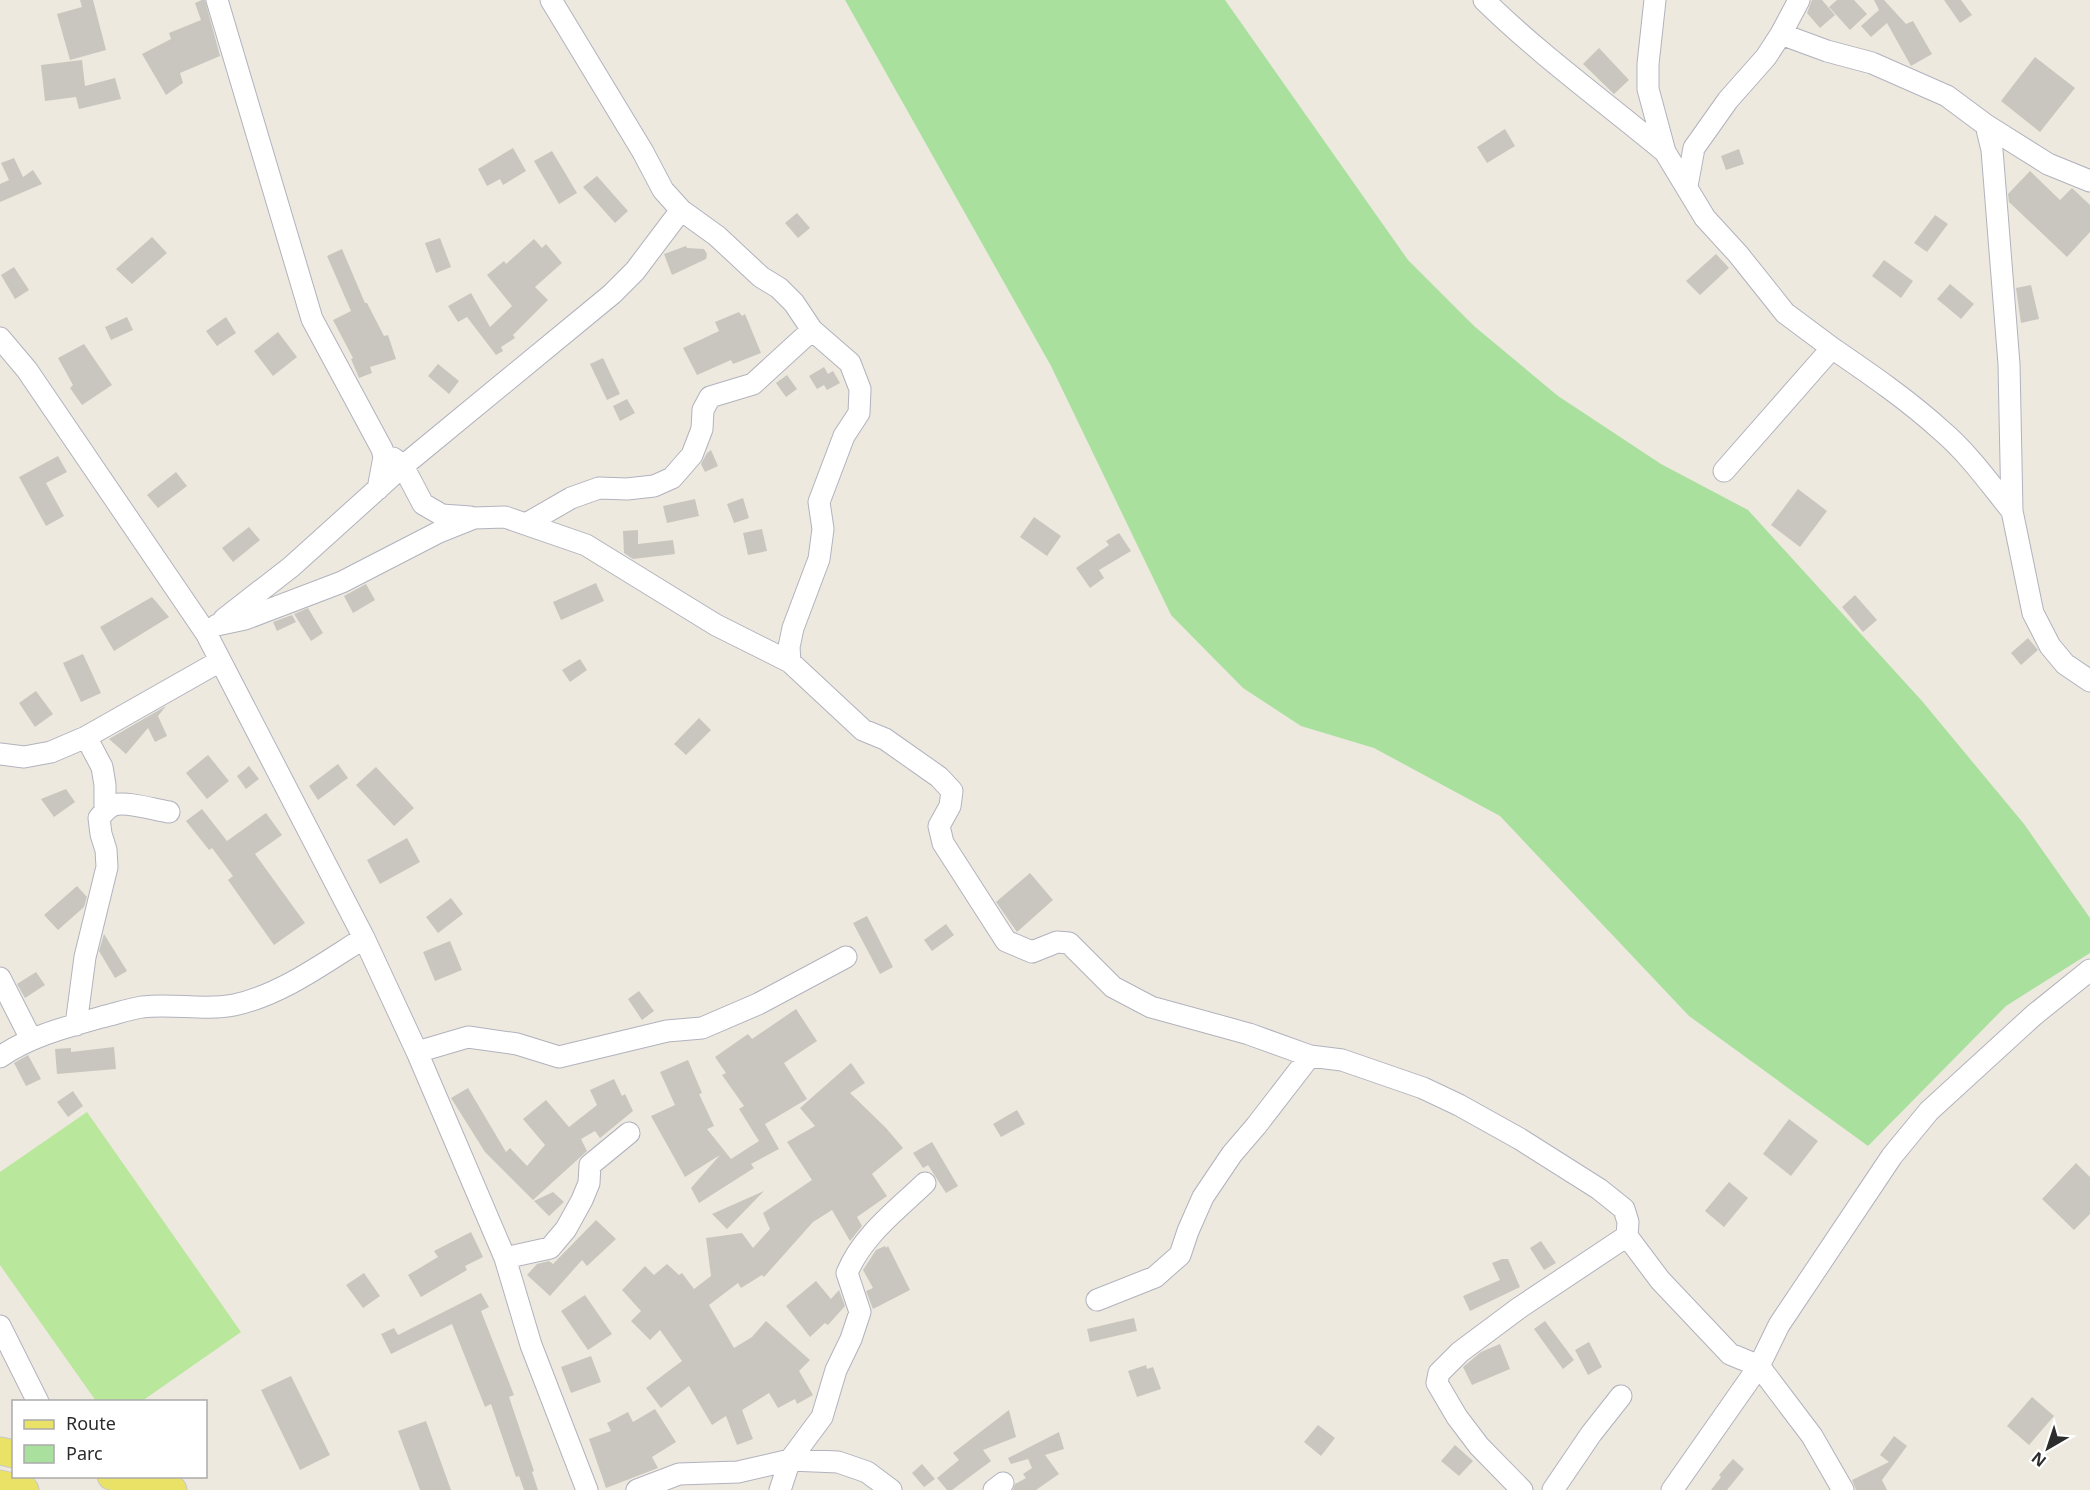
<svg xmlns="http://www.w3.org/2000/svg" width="2090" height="1490" font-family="'Noto Sans',sans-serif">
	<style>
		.green { fill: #a9e09e }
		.pitch { fill: #b9e79b }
		.building { fill: #c8c6be }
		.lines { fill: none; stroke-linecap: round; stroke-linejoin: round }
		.minor-casing { stroke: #b2b2be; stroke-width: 23 }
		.major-casing { stroke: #c8c8c8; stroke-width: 29 }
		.minor { stroke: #fff; stroke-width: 21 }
		.major { stroke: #eae267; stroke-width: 27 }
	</style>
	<rect width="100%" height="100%" fill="#ede9df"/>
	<!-- green -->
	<path class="green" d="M845,0H1225L1408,260L1474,326L1558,396L1661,464L1748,510L1922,701L2024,824L2090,918V953L2006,1006L1868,1146L1689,1016L1500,816L1374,748L1301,726L1243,688L1171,615L1051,366Z"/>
	<!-- pitch -->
	<path class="pitch" d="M87,1112L241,1332L142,1401H96L0,1265V1172Z"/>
	<!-- building -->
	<path class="building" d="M80,0H93L106,50L70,60L57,14L82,7Z
		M202,0H205L220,56L180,73L183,83L166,95L142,54L171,39L169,33L201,20L195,3Z
		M1812,0H1822L1835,15L1820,28L1807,13Z
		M1837,0H1854L1867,14L1850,30L1829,7Z
		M1874,0H1884L1906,24L1913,21L1932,54L1911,66L1887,23L1871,37L1861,26L1879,10Z
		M1944,0H1961L1972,15L1960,23Z
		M1599,48L1629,80L1614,94L1583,64Z
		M2035,57L2075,88L2040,132L2001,101Z
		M82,60L85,86L115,78L121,99L79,109L76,97L45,101L41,65Z
		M1505,129L1515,146L1487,163L1477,147Z
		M513,148L526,171L503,185L500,179L487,186L478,169Z
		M1739,149L1744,164L1726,170L1721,156Z
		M552,151L577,193L559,204L534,161Z
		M14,158L23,177L33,170L42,184L0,202V184L9,180L1,163Z
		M2030,171L2060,200L2072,188L2090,205V232L2067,257L2009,202L2008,194Z
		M597,176L628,211L615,223L583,187Z
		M797,213L810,228L798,238L785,223Z
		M1935,215L1948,224L1927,252L1914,243Z
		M152,237L167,253L132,284L116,269Z
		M440,238L451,267L436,273L425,243Z
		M534,239L542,248L546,244L562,263L535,287L548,300L513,335L515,338L501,347L503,351L496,355L467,317L458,322L448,306L471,293L490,327L512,306L487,275L504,261L506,264Z
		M686,246L687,248L704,249L707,254L706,259L672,275L664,254Z
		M342,249L365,303H367L384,336L388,335L396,359L370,367L372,373L359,378L351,359L353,358L333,320L351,311L327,256Z
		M1716,254L1729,268L1700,295L1686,281Z
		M1884,260L1913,281L1901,298L1872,276Z
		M14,267L29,290L15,299L1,275Z
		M1950,284L1974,304L1961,319L1937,299Z
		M2031,285L2039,319L2021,323L2016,288Z
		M739,312L742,316L745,314L761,353L733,364L731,360L697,375L683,348L719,331L715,322Z
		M127,317L133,330L111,340L105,327Z
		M226,317L236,333L217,346L206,331Z
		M278,332L297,357L273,376L254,351Z
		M84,344L112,385L82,405L70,388L73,385L58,358Z
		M603,358L620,394L607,400L590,364Z
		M438,364L459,381L449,394L428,376Z
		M824,367L828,374L833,371L840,383L827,390L824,385L817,389L809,376Z
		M787,375L797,389L786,397L776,383Z
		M627,399L635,413L620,421L613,406Z
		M711,450L718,466L705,472L701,464L707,453Z
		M58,456L67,472L46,483L64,516L46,526L19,477Z
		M176,472L187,486L158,508L147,495Z
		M1798,489L1827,511L1800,547L1771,525Z
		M743,498L749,518L734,523L727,504Z
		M695,499L699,516L667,523L663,506Z
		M1034,517L1061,536L1047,556L1020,537Z
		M249,527L260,540L233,562L222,548Z
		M762,529L767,551L748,555L743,533Z
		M638,530V544L673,540L675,554L633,559L624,553L623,531Z
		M1119,533L1131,551L1099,570L1104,578L1090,588L1076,568L1109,545L1106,541Z
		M596,583L604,601L561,620L553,602Z
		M366,584L375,600L353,613L344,596Z
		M1855,595L1877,620L1863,632L1842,607Z
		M152,597L169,617L114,651L100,627Z
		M308,608L323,633L311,641L294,614Z
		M292,615L296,622L277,631L273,622Z
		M2028,638L2038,650L2021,665L2011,653Z
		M83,654L101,693L81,702L63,663Z
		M580,659L587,670L570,682L562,670Z
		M36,691L53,714L35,727L19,703Z
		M166,706L158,716L167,736L155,742L148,728L126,754L109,739Z
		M699,718L711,730L686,755L674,744Z
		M208,755L229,781L207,799L186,773Z
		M338,764L348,778L318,800L309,786Z
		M249,766L259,779L246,789L237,776Z
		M376,767L414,808L394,826L356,785Z
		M66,789L75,802L54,817L41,799Z
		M202,809L227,841L266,813L282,835L255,854L305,923L274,945L228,880L233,876L212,848L209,850L186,821Z
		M407,838L420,862L380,884L367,860Z
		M1030,873L1053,900L1017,932L996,902Z
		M77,886L87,897L84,907L58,930L44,915Z
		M451,898L463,914L438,933L426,917Z
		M867,916L893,967L880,974L853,923Z
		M946,924L954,935L932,951L924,940Z
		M104,934L127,971L115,978L99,951Z
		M450,941L462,970L435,981L423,952Z
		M36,972L45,985L25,998L17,984Z
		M639,991L654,1011L642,1020L628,999Z
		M796,1009L817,1041L784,1063L807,1099L765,1124L779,1149L751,1164L754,1168L699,1203L691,1188L720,1155L685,1177L651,1116L675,1105L660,1072L688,1060L702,1093L699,1094L714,1126L707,1129L731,1159L759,1141L739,1109L744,1106L722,1075L726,1073L715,1057L748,1034L752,1039Z
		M114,1047L116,1069L57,1074L55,1049L71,1048V1052Z
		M28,1055L41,1079L26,1086L14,1063Z
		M851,1063L865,1083L850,1093L886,1128L903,1148L872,1174L887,1196L857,1217L862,1226L850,1241L832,1210L813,1222L764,1277L762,1275L741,1288L738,1283L709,1305L734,1348L752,1337L766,1321L810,1360L799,1371L813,1395L797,1404L795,1399L778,1408L769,1393L742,1410L753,1439L737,1445L726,1416L712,1425L689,1386L661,1408L646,1388L682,1361L660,1330L650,1340L631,1321L641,1311L622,1290L645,1266L654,1275L667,1264L679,1275L682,1273L694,1289L711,1276L706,1238L742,1233L753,1248L770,1229L763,1213L812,1180L787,1142L815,1126L800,1108Z
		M614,1079L622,1096L625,1094L633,1111L600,1138L595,1131L581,1139L587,1151L533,1200L485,1152L451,1098L468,1088L506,1152L510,1148L527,1166L545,1145L523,1119L546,1100L569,1127L597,1105L590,1090Z
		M73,1091L83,1106L68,1117L57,1102Z
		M1017,1110L1025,1124L1001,1137L993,1124Z
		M1789,1119L1818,1141L1791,1176L1763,1154Z
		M932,1142L958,1186L946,1193L928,1165L923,1168L913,1153Z
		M2076,1163L2090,1177V1214L2074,1230L2042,1199Z
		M1729,1182L1748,1198L1724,1227L1705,1211Z
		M764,1191L727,1229L712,1214Z
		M553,1192L564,1202L549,1216L534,1201Z
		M596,1220L616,1239L587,1266L582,1260L550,1296L527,1275L537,1264L549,1261L553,1264Z
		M471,1232L483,1257L465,1266L467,1270L421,1297L408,1275L438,1257L434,1251Z
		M1541,1241L1556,1263L1544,1270L1530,1248Z
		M885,1246L886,1248L888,1246L910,1290L873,1309L866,1291L873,1288L863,1270L876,1250Z
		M1502,1259H1508L1520,1287L1470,1311L1463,1296L1500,1280L1492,1263Z
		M364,1273L380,1296L363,1308L346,1285Z
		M816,1281L831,1299L839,1290L845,1306L828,1325L825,1323L810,1337L786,1306Z
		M481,1293L489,1307L481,1311L514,1395L509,1397L534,1471L532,1472L538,1490H524L519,1476L516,1477L491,1404L485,1407L452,1324L391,1354L381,1334L394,1328L398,1335Z
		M585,1295L612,1334L588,1350L561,1311Z
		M1134,1318L1137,1331L1090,1342L1087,1329Z
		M1545,1321L1574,1360L1563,1369L1534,1329Z
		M1589,1342L1602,1367L1588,1375L1575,1350Z
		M1500,1344L1510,1369L1472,1385L1463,1367L1481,1352Z
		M591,1356L601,1382L571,1393L561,1367Z
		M1146,1365L1147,1369L1153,1367L1161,1389L1137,1397L1128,1371Z
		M291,1376L330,1455L300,1470L261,1390Z
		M2032,1397L2054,1416L2029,1445L2007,1426Z
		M655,1409L676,1442L652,1457L658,1468L606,1488L589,1439L611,1431L607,1423L628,1412L633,1422Z
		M1009,1410L1016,1437L983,1450L991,1461L952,1490H947L937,1478L959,1460L953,1453Z
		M426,1421L451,1490H420L398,1431Z
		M1318,1425L1335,1438L1321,1456L1304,1442Z
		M1059,1432L1064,1449L1045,1455L1059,1474L1036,1490H1013L1015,1484L1026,1478L1023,1474L1032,1468L1028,1459L1011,1464L1008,1458Z
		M1894,1436L1907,1446L1882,1480L1887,1490H1856L1852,1480L1889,1462L1880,1455Z
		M1455,1445L1473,1461L1459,1476L1441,1461Z
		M1733,1459L1744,1469L1727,1490H1711L1721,1477L1719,1475Z
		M922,1464L935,1479L924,1487L912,1473Z"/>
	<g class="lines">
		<defs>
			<path id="minor" d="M217,0L312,319L382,449L384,457L378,489
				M1484,0C1540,55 1605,102 1665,152
				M1655,0L1648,64V89L1665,152L1705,218L1738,254L1785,313L1832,348L1724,471
				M1781,34L1827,51L1872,63L1947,96L1986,125L2048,164L2090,181
				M1986,125L1992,150L2009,364L2012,511L2033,613L2050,646L2065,664L2090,681
				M1687,186L1694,148L1728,100L1766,57L1781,34L1799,0
				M681,210L717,236L761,277L779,288L794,303L812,330L850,363L860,389L859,413L844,436L819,502L823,529L819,559L793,628L789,647L790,662
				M0,338L27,370L206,633L364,938L417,1052L505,1258L531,1345L587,1490
				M1832,348C1870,374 1908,400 1942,431C1969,454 1990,484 2012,511
				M393,458L403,466L423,504L442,515L470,517
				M526,524L571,498L599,488L627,489L654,486L672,478L692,455L702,429L703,410L710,397L753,384L812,330
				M224,619L291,567L403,466L612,294L635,271L681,210L663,190L643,152L551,0
				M217,625L245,619L342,582L439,532L474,518L505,517L586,545L716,625L790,662L863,730L885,739L939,777L952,791L950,806L939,826L943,843L1006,941L1032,952L1057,942L1069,943L1113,987L1151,1007L1249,1034L1310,1056L1342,1060L1423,1088L1459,1105L1520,1139L1599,1189L1624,1209L1628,1222L1627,1236L1660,1280L1730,1354L1759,1366L1812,1436L1843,1490
				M86,737L102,767L105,785V811
				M0,754L24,757L51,752L86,737L220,661
				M0,978L31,1039
				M76,1025L85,957L107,867L106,850L101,834L99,818C103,813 108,807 114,805C127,801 155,810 169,812
				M417,1052L468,1037L517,1044L559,1057L667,1031L702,1028L758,1004L846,957
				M0,1057C30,1036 67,1027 102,1017C115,1014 129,1009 142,1007C173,1003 204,1011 234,1005C281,995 324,963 364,938
				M505,1258L550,1248L566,1229L582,1200L589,1183L590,1165L629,1133
				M1097,1300L1155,1277L1180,1255L1188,1231L1203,1197L1232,1154L1256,1126L1310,1056
				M0,1326L38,1402
				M637,1490L679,1474L738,1472L790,1460L838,1462L867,1472L891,1490
				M780,1490L790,1460L822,1417L836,1370L851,1339L860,1312L847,1273C862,1236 897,1210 925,1183
				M994,1490L1003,1483
				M1522,1490L1479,1446L1457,1417L1437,1383L1439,1373L1460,1352L1519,1308L1627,1236
				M1553,1490L1591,1434L1621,1396
				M1672,1490L1759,1366L1779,1325L1892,1156L1929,1111L2034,1015L2090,970"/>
			<path id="major" d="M0,1451L14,1454
				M111,1476L173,1490
				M0,1484L25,1490"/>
		</defs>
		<!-- minor casing -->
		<use href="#minor" class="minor-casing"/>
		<!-- major casing -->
		<use href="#major" class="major-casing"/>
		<!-- minor -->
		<use href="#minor" class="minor"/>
		<!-- major -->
		<use href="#major" class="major"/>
	</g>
	<!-- legend -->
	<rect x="12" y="1400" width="195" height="78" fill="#ffffff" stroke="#ababab" stroke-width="1.5"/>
	<rect x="24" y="1420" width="30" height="9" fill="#eae267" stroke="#ababab" stroke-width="1.5"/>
	<text x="66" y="1430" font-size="18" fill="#2c2c2c">Route</text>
	<rect x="24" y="1445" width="30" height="18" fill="#a9e09e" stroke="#ababab" stroke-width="1.5"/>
	<text x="66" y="1460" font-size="18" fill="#2c2c2c">Parc</text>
	<!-- north arrow -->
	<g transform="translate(2048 1448) rotate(219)" stroke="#ffffff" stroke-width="4.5" paint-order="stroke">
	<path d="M0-4.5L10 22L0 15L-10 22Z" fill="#2c2c2c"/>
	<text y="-9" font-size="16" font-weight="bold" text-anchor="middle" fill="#2c2c2c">N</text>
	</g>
</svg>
